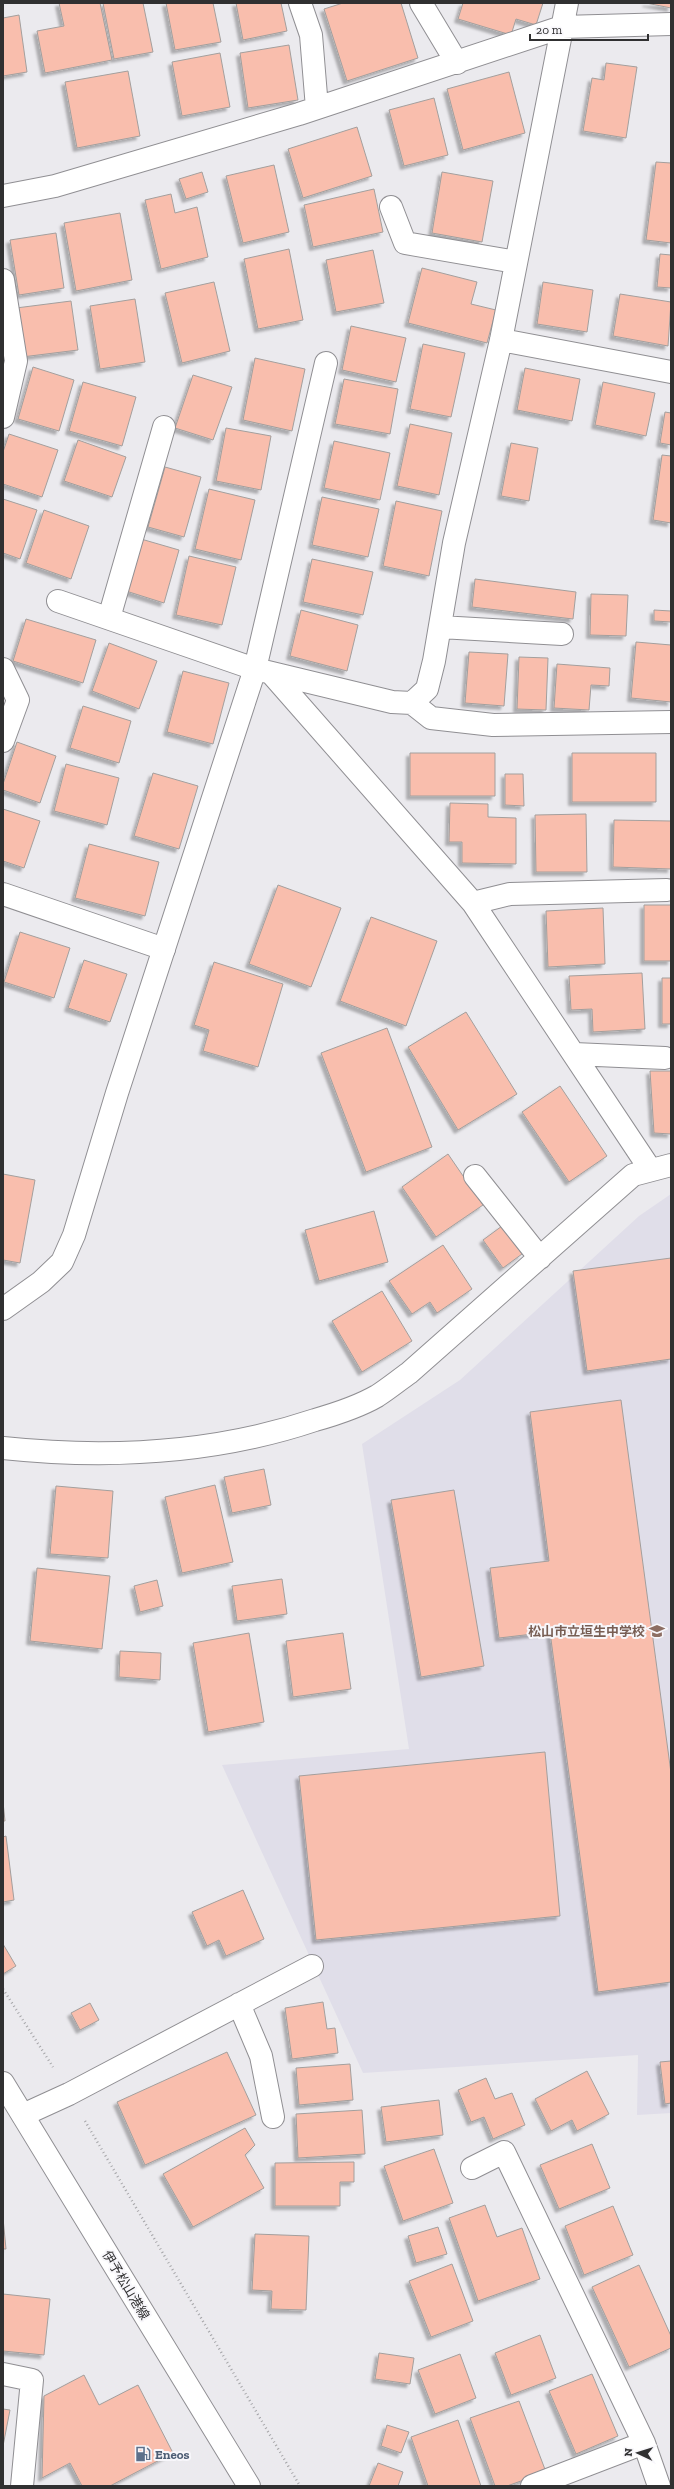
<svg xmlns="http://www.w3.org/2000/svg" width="674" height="2489" font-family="'Zilla Slab','Noto Sans JP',serif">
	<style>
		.built { fill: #e0dee9 }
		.building { fill: #f9bead; stroke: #a39f9d; filter: url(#shadow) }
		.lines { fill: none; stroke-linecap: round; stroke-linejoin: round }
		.service-casing { stroke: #908f93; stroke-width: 24 }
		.minor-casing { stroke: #908f93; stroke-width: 24 }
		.primary-casing { stroke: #908f93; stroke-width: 24 }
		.path { stroke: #a6a6a9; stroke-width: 2.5; stroke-dasharray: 1 3; stroke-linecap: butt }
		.service { stroke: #fff; stroke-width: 22 }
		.minor { stroke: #fff; stroke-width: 22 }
		.primary { stroke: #fff; stroke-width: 22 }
		.labels { text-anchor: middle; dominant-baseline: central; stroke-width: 4; stroke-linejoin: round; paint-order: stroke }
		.education-label { font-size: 13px; font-weight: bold; fill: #785e54; stroke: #f8f7fb; text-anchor: end }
		.street-label { font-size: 13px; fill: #303031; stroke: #f8f7fb }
		.service-label { font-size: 13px; font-weight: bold; fill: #4e5e75; stroke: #f8f7fb; text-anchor: start }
	</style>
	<defs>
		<filter id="shadow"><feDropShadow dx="-3.5" dy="3.5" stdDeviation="1" flood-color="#0004"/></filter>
	</defs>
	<rect width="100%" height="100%" fill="#ebeaee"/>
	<!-- built -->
	<path class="built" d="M671,1194V2113L637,2115L638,2055L363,2073L222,1765L409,1749L362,1444L460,1380L639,1216Z"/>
	<!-- building -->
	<path class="building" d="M59,3H100L112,60L45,73L37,31L64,26Z
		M103,3H143L153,52L114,59Z
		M166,3H213L221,42L175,50Z
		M236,3H281L287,31L243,40Z
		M343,3H401L418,58L347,81L324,9Z
		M463,3H543L536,25L516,19L511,35L458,19Z
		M646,3H671V8Z
		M19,15L27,72L3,76V18Z
		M289,45L298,100L248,108L240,53Z
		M220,53L230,107L182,116L172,62Z
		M606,63L637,67L626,138L583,131L592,78L604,80Z
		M128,71L140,136L77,148L65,82Z
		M509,72L525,133L463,150L447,89Z
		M434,98L448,155L404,166L389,110Z
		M357,127L372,176L303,198L288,149Z
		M656,162L671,163V243L646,240Z
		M274,165L289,232L243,243L226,176Z
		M202,172L208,192L186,199L179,179Z
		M442,172L493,181L482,242L432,233Z
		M374,189L383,232L313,247L304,205Z
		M171,194L175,213L197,207L208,257L161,269L145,200Z
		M120,213L132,280L76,291L64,223Z
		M56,233L64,288L19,295L10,240Z
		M289,249L303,320L258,329L244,259Z
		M373,250L384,303L336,312L326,260Z
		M660,254L671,255V288L657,287Z
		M422,268L477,282L471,304L496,310L487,343L408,323Z
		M214,282L230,351L182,363L165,293Z
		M543,282L593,290L587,332L537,324Z
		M620,294L671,302L668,346L613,336Z
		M135,299L145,362L100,369L90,306Z
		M71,301L78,350L22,357L16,308Z
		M351,326L406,338L396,382L342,370Z
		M423,344L465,353L451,417L410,409Z
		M255,358L305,369L292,431L243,420Z
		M33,367L74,380L59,431L18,419Z
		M525,368L580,379L572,421L517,410Z
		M193,375L232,387L213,440L175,428Z
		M344,379L398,389L390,434L335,424Z
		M83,382L136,397L122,446L69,431Z
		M603,382L655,393L646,436L595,425Z
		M665,412L671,413V445L660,443Z
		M410,424L452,433L439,495L397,486Z
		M226,428L271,436L261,490L216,481Z
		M9,434L58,450L42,497L3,484V452Z
		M78,440L126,457L112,497L64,481Z
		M334,441L390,453L380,500L324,488Z
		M511,443L538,448L529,501L501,496Z
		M662,455L671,456V523L653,520Z
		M165,467L201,477L184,537L148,527Z
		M209,489L255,500L241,560L195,549Z
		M322,497L379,509L368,557L312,545Z
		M3,499L37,510L20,559L3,553Z
		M396,501L442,511L429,576L383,566Z
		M44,510L89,526L71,579L26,563Z
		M141,539L179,550L164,603L126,591Z
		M189,556L236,567L222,625L176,615Z
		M312,559L373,572L363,615L303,602Z
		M475,579L576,592L573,619L472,607Z
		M591,594L628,595L626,636L590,635Z
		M301,610L358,625L347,671L290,656Z
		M654,610L671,611V622L654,621Z
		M26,619L96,640L83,683L13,661Z
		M636,642L671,645V702L631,698Z
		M109,643L157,661L139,709L92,691Z
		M469,652L508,654L504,706L465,703Z
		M519,657L548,658L546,710L517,709Z
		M557,664L610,668L609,686L591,685L589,710L554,708Z
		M183,671L229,683L213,744L167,732Z
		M83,706L131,721L119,763L70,748Z
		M17,742L56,756L40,803L3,790V784Z
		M410,753H495V796H410Z
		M572,753H656V802H572Z
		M66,764L119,778L107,825L54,811Z
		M153,773L198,786L179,849L134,836Z
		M505,774H523L524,806L505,805Z
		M450,803L488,804V817L516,818V864L462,863V842H449Z
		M3,809L40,821L24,868L3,861Z
		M586,814L587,872H536L535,815Z
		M614,820L671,821V869L613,867Z
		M89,844L159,862L145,916L75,898Z
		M278,885L341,908L311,987L249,964Z
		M644,905H671V961H644Z
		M603,908L605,964L548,967L546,911Z
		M371,917L437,941L406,1026L340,1001Z
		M20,932L70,948L54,998L4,982Z
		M84,960L127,974L110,1022L68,1008Z
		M214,962L283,984L258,1067L203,1051L209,1030L194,1025Z
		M642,973L645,1029L593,1032L592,1009L571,1010L569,976Z
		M662,978H671V1024H662Z
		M466,1012L517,1094L458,1130L408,1047Z
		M387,1028L432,1147L366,1172L321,1053Z
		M650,1071H671V1134L654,1133Z
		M560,1086L607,1156L569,1182L522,1112Z
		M448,1154L483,1205L436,1237L402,1187Z
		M3,1174L35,1180L20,1263L3,1260Z
		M374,1211L388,1262L319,1281L305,1230Z
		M502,1226L522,1254L503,1268L483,1240Z
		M443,1245L472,1289L437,1313L430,1302L412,1314L389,1281Z
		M671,1258V1359L587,1371L573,1271Z
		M382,1291L412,1341L362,1372L332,1321Z
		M621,1400L671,1773V1982L598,1992L550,1632L499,1638L490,1568L549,1561L530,1412Z
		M264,1469L271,1505L232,1513L224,1477Z
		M215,1485L233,1562L182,1573L165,1497Z
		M56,1486L113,1491L108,1558L50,1554Z
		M454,1490L484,1666L421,1677L391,1500Z
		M37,1568L110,1576L102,1649L30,1641Z
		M282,1579L287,1614L237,1621L232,1586Z
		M157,1580L163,1606L140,1612L134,1586Z
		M249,1633L264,1722L208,1732L193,1643Z
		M343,1633L351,1689L293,1697L286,1641Z
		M120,1651L161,1653L160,1680L119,1677Z
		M545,1752L560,1916L316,1940L299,1776Z
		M3,1802L5,1821H3Z
		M6,1836L14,1900L3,1902V1837Z
		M243,1890L264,1939L226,1956L219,1940L207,1946L192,1912Z
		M3,1944L16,1966L3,1974Z
		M323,2002L327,2029L335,2028L338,2053L292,2059L285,2008Z
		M90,2003L99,2020L80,2030L71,2013Z
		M227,2052L256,2115L145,2165L117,2102Z
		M671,2061V2103L665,2104L660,2062Z
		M350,2064L353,2100L299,2105L296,2068Z
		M587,2071L609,2114L577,2131L572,2120L551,2131L535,2099Z
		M486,2078L495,2099L512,2093L525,2125L493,2139L484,2117L471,2122L458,2090Z
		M439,2100L443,2135L386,2142L381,2107Z
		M362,2110L365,2154L298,2158L296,2114Z
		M245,2128L255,2145L245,2155L264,2188L193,2227L163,2174Z
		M592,2144L610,2188L559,2209L540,2165Z
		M434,2149L453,2203L403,2221L384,2166Z
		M354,2162V2182H340V2206H275V2163Z
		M485,2205L497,2237L522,2228L540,2279L478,2301L449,2218Z
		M613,2206L633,2255L584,2275L565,2226Z
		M3,2218L6,2249H3Z
		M438,2227L447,2254L416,2263L408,2236Z
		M255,2234L309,2236L306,2310L271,2309L272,2291L252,2290Z
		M452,2264L473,2321L431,2337L409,2281Z
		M639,2265L671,2336V2348L629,2367L592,2287Z
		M3,2294L50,2299L44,2355L3,2351Z
		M540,2335L556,2378L511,2395L495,2353Z
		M379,2353L414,2358L410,2384L375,2379Z
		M460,2354L476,2398L435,2414L418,2370Z
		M592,2374L618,2436L576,2454L549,2391Z
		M84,2375L99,2405L138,2385L173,2453L110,2486H82L70,2463L42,2478L44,2396Z
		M519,2401L546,2472L507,2486H495L470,2418Z
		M3,2409L10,2410L3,2446Z
		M458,2420L481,2486H428L411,2437Z
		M387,2425L409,2432L401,2453L381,2446Z
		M378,2463L403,2472L398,2486H369Z"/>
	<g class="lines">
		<defs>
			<path id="service" d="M3,280L16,361L3,417
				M109,618L164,427
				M3,669L18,700L3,741
				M3,894L164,949"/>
			<path id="minor" d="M300,3L311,35L317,108
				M421,3L457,63
				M3,196L55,186L299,114L562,27L671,24
				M391,207L405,243L516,262
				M501,340L671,372
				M58,601L255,669L326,363
				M440,627L562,634
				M271,673L473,903L650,1169
				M412,703L431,718L493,725L671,722
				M473,903L510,894L667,890
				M574,1054L665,1058
				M475,1176L540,1258
				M3,1309L41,1282L62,1262L74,1235L117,1093L255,669L392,702L412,703L427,689L434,661L454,543L501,340L567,3
				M3,1448C108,1459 214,1454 315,1420C336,1414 358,1407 377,1396C388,1389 399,1380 409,1373L633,1175L671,1165
				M239,2004L261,2056L273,2117
				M23,2115L69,2094L312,1966
				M472,2168L504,2152L644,2443L659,2486
				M3,2374L32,2380L22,2486
				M532,2486L644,2443"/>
			<path id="primary" d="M3,2083L249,2486"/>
		</defs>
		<!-- service casing -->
		<use href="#service" class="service-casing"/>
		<!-- minor casing -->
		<use href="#minor" class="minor-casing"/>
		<!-- primary casing -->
		<use href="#primary" class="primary-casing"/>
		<!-- path -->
		<path class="path" d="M3,1989L53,2067
			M85,2121L300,2486"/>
		<!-- service -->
		<use href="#service" class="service"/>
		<!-- minor -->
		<use href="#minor" class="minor"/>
		<!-- primary -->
		<use href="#primary" class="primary"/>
	</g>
	<!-- icons -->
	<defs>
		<symbol id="school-bare" viewBox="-9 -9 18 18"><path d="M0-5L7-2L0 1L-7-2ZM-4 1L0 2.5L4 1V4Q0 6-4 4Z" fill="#8d6e63" stroke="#f8f7fb" stroke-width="2.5" paint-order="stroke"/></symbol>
		<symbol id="fuel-bare" viewBox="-9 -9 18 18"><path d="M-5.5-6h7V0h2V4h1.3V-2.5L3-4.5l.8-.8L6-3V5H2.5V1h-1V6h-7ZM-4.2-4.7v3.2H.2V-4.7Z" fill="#5c6f8a" stroke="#f8f7fb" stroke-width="2.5" paint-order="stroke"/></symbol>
	</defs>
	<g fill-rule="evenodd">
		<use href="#school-bare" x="646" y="1620" width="22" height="22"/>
		<use href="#fuel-bare" x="132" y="2443" width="22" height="22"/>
	</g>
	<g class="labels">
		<!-- education labels -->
		<g class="education-label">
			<text x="645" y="1631">松山市立垣生中学校</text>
		</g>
		<!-- street labels -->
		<g class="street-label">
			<text transform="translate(126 2285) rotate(59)">伊予松山港線</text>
		</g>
		<!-- service labels -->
		<g class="service-label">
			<text x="155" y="2454">Eneos</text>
		</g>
	</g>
	<!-- border -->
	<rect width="674" height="2489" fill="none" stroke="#303031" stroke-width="8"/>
	<!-- north arrow -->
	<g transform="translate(638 2453) rotate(274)" stroke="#f8f7fb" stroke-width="3" paint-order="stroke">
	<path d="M0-3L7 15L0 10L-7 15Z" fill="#303031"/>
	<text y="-6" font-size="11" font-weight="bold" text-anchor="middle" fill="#303031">N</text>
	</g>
	<!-- scale -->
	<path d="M530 34v6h118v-6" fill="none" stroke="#303031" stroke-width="2"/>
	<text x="536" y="34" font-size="12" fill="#303031" stroke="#f8f7fb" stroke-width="3" paint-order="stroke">20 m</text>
</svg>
